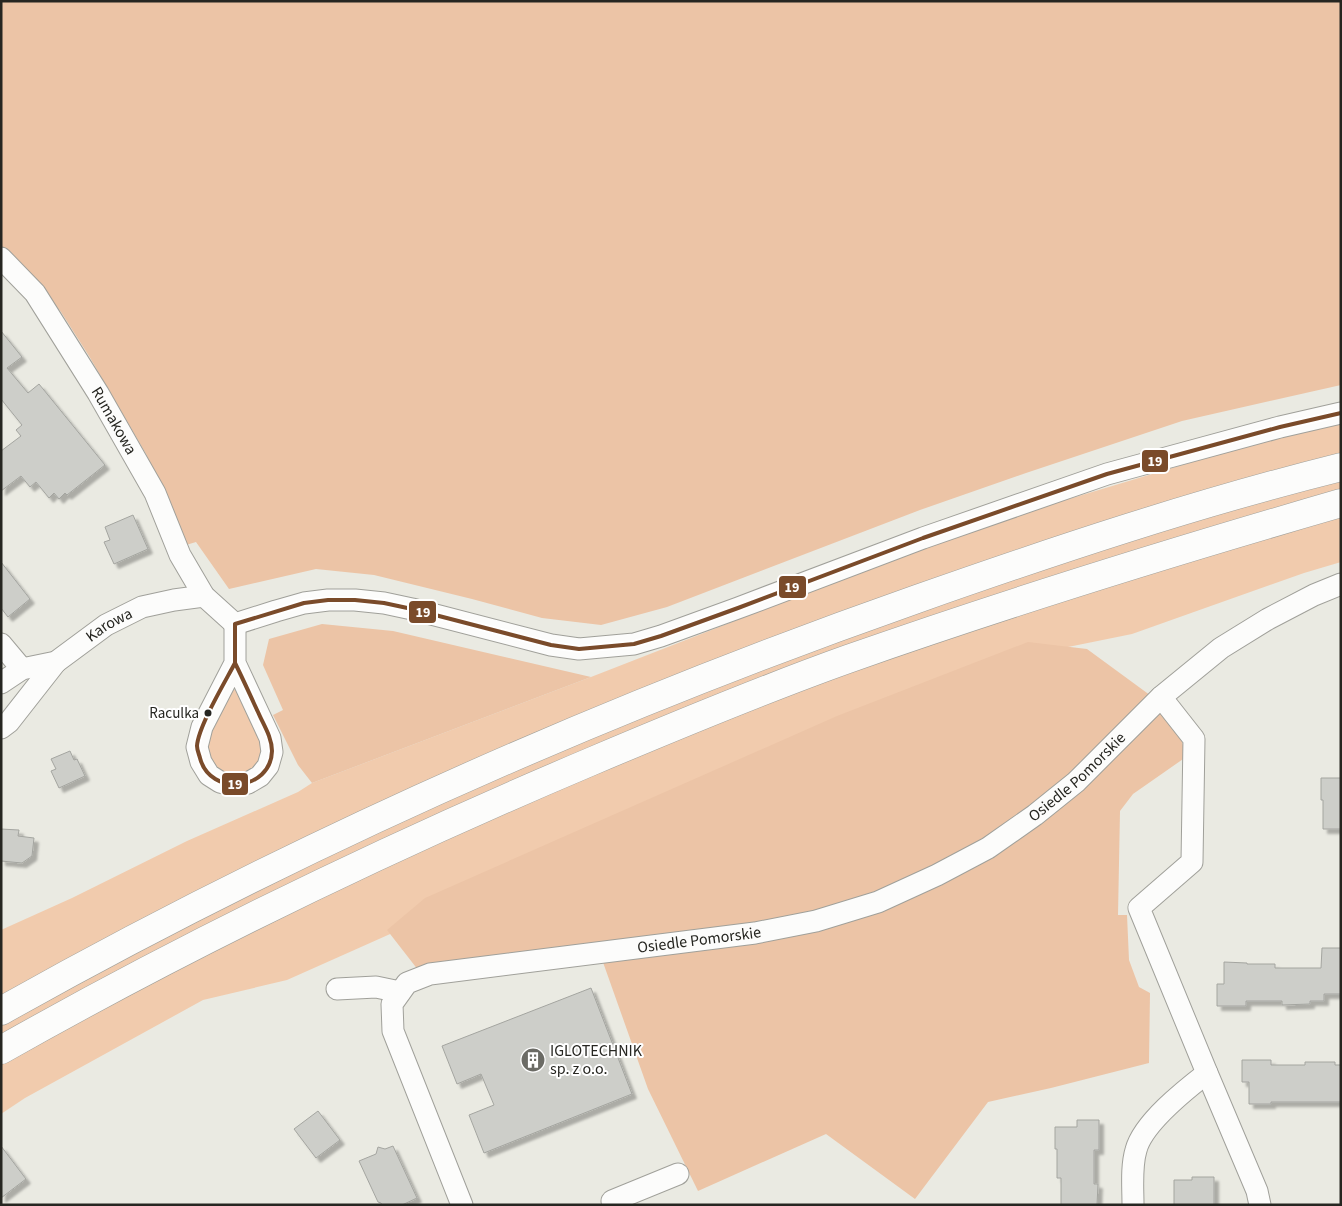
<svg xmlns="http://www.w3.org/2000/svg" width="1342" height="1206" font-family="'Source Sans 3',sans-serif">
	<style>
		.green { fill: #f1cbad }
		.forest { fill: #ecc4a6 }
		.building { fill: #cdcec9; stroke: #a4a5a0; filter: url(#shadow) }
		.lines { fill: none; stroke-linecap: round; stroke-linejoin: round }
		.minor-casing { stroke: #a0a09a; stroke-width: 23 }
		.highway-casing { stroke: #a0a09a; stroke-width: 29 }
		.minor { stroke: #fcfcfb; stroke-width: 21 }
		.highway { stroke: #fcfcfb; stroke-width: 28 }
		.bus-1-casing { stroke: #fff; stroke-width: 8 }
		.bus-1 { stroke: #7a4b2a; stroke-width: 4 }
		.bus-dot { fill: #262621; stroke: #fff; stroke-width: 2 }
		.labels { text-anchor: middle; dominant-baseline: central; stroke-width: 4; stroke-linejoin: round; paint-order: stroke }
		.bus-label { font-size: 15px; fill: #262621; stroke: #fff; text-anchor: end }
		.street-label { font-size: 16px; fill: #262621; stroke: #fff }
		.poi-label { font-size: 16px; fill: #262621; stroke: #fff; text-anchor: start }
		.line-badge { stroke: #fff; stroke-width: 2 }
		.badge-label { font-size: 14px; text-anchor: middle; font-weight: bold; fill: #fff }
	</style>
	<defs>
		<filter id="shadow"><feDropShadow dx="4.5" dy="4.5" stdDeviation="1" flood-color="#0004"/></filter>
	</defs>
	<rect width="100%" height="100%" fill="#eaeae2"/>
	<!-- green -->
	<path class="green" d="M1341,421V562L1304,573L1132,634L1068,647L453,906L287,980L203,1000L25,1098L1,1114V930L72,898L187,841L298,792L312,783L591,677L860,572L1029,511L1285,434Z
		M232,690H237L263,739L261,756L255,768L245,773L233,774L224,772L216,768L207,755L208,735Z"/>
	<!-- forest -->
	<path class="forest" d="M1,1H1341V385L1182,421L1026,473L920,510L667,607L601,625L542,618L472,599L374,575L316,569L229,589L196,542L186,545L146,454L89,356L61,312L27,271L1,248Z
		M322,624L393,631L591,677L312,783L298,765L273,715L283,710L263,665L269,639Z
		M1028,642L1087,649L1158,701L1180,734L1186,757L1133,794L1120,811L1118,915H1127L1129,960L1139,987L1150,993L1149,1063L1051,1088L988,1102L915,1199L826,1134L698,1191L648,1089L599,951L422,975L387,930L425,898L837,716Z"/>
	<!-- building -->
	<path class="building" d="M1,331L22,357L7,368L28,393L39,384L105,465L67,495L65,493L59,499L54,493L49,498L36,482L30,487L21,476L1,491V451L21,436L16,430L22,425L1,399Z
		M133,515L148,549L114,564L104,542L110,540L105,527Z
		M1,562L30,599L8,617L1,608Z
		M70,751L74,760L77,759L85,776L59,788L51,771L56,769L51,759Z
		M1321,778H1341V829H1323V800H1321Z
		M1,829L19,830L18,836L34,838L32,856L22,863L1,861Z
		M1322,948H1341V994H1324V1001H1310V1004L1282,1005V1001H1246V1006H1217V984H1224V962L1247,963V964H1275V968H1321Z
		M591,988L632,1094L484,1153L469,1115L494,1105L481,1074L457,1084L442,1046Z
		M1242,1060H1271V1065H1305V1062H1335V1065H1341V1102H1271V1104H1249V1082H1242Z
		M318,1111L340,1140L316,1158L294,1129Z
		M1077,1120H1099V1150H1094V1184H1098L1097,1205H1061V1178H1057V1149H1055V1127H1077Z
		M1,1146L26,1179L1,1198Z
		M393,1146L417,1198L402,1205H382L381,1203L378,1202L359,1161L376,1154L378,1147L385,1149Z
		M1192,1177H1214V1205H1174V1180H1192Z"/>
	<g class="lines">
		<defs>
			<g id="minor">
				<path id="s1" d="M1,258L35,293L98,393L155,493L180,555L204,596L235,624"/>
				<path d="M235,624L276,611L304,603L328,600H355L384,603L412,609L551,645L579,649L634,644L661,636L738,608L923,538L1107,474L1280,427L1341,413"/>
				<path d="M1,644L22,669"/>
				<path d="M235,663L202,727L197,747L201,762L209,775L220,782L232,785L248,783L260,776L268,766L272,752L270,738L235,663V624"/>
				<path id="s2" d="M1,683L22,669L56,662L106,625L142,607L174,600L204,596"/>
				<path d="M1161,697L1194,739L1192,862L1139,908L1207,1073L1257,1191L1260,1205"/>
				<path d="M1,728L9,722L56,662"/>
				<path d="M337,989L376,987L400,992"/>
				<path id="s3" d="M462,1205L393,1031L392,1004L407,983L430,974L755,933L816,921L878,902L937,875L988,848L1035,815L1076,782L1161,697L1221,648L1268,619L1314,595L1341,584"/>
				<path d="M613,1205L612,1201L678,1174"/>
				<path d="M1133,1205C1133,1187 1131,1167 1136,1150C1143,1123 1185,1090 1207,1073"/>
			</g>
			<path id="highway" d="M1,1011C293,847 601,710 917,599C1056,550 1197,503 1341,467
				M1,1050C192,942 389,847 590,762C675,726 761,690 848,659C1010,602 1175,551 1341,503"/>
		</defs>
		<!-- minor casing -->
		<use href="#minor" class="minor-casing"/>
		<!-- highway casing -->
		<use href="#highway" class="highway-casing"/>
		<!-- minor -->
		<use href="#minor" class="minor"/>
		<!-- highway -->
		<use href="#highway" class="highway"/>
		<defs>
			<path id="bus-1" d="M235,624L304,603L328,600H355L384,603L412,609L551,645L579,649L634,644L661,636L738,608L923,538L1107,474L1280,427L1341,413
				M235,624V663
				M235,663C243,679 250,695 258,712C263,724 272,737 272,751C271,791 210,797 200,758C199,754 197,750 197,746C198,727 225,682 235,663Z"/>
		</defs>
		<!-- bus-1 casing -->
		<use href="#bus-1" class="bus-1-casing"/>
		<!-- bus-1 -->
		<use href="#bus-1" class="bus-1"/>
	</g>
	<!-- icons -->
	<defs>
		<symbol id="building-disc" viewBox="-11 -11 22 22"><circle r="9.5" fill="#6b6b65" stroke="#fff"/><path d="M-4-6H4V6H1V3H-1V6H-4ZM-2.5-4.3h1.7v1.8h-1.7ZM.8-4.3h1.7v1.8H.8ZM-2.5-1h1.7V.8h-1.7ZM.8-1h1.7V.8H.8Z" fill="#fff"/></symbol>
	</defs>
	<g fill-rule="evenodd">
		<use href="#building-disc" x="519" y="1046" width="28" height="28"/>
	</g>
	<!-- markers -->
	<circle class="bus-dot" cx="208" cy="713" r="4.5"/>
	<g class="labels">
		<!-- bus labels -->
		<g class="bus-label">
			<text x="199" y="713">Raculka</text>
		</g>
		<!-- street labels -->
		<g class="street-label">
			<text stroke="none"><textPath href="#s1" startOffset="199">Rumakowa</textPath></text>
			<text stroke="none"><textPath href="#s2" startOffset="125">Karowa</textPath></text>
			<text stroke="none"><textPath href="#s3" startOffset="956">Osiedle Pomorskie</textPath></text>
			<text stroke="none"><textPath href="#s3" startOffset="536">Osiedle Pomorskie</textPath></text>
		</g>
		<!-- poi labels -->
		<g class="poi-label">
			<text x="550" y="1051">IGLOTECHNIK<tspan x="550" dy="18">sp. z o.o.</tspan></text>
		</g>
	</g>
	<g class="line-badge">
		<rect x="1141" y="449" width="28" height="24" rx="5" fill="#7a4b2a"/>
		<rect x="778" y="575" width="29" height="24" rx="5" fill="#7a4b2a"/>
		<rect x="408" y="600" width="29" height="24" rx="5" fill="#7a4b2a"/>
		<rect x="221" y="772" width="28" height="24" rx="5" fill="#7a4b2a"/>
	</g>
	<g class="badge-label">
		<text x="1155" y="466">19</text>
		<text x="792" y="592">19</text>
		<text x="423" y="617">19</text>
		<text x="235" y="789">19</text>
	</g>
	<!-- border -->
	<rect width="1342" height="1206" fill="none" stroke="#262621" stroke-width="5"/>
</svg>
